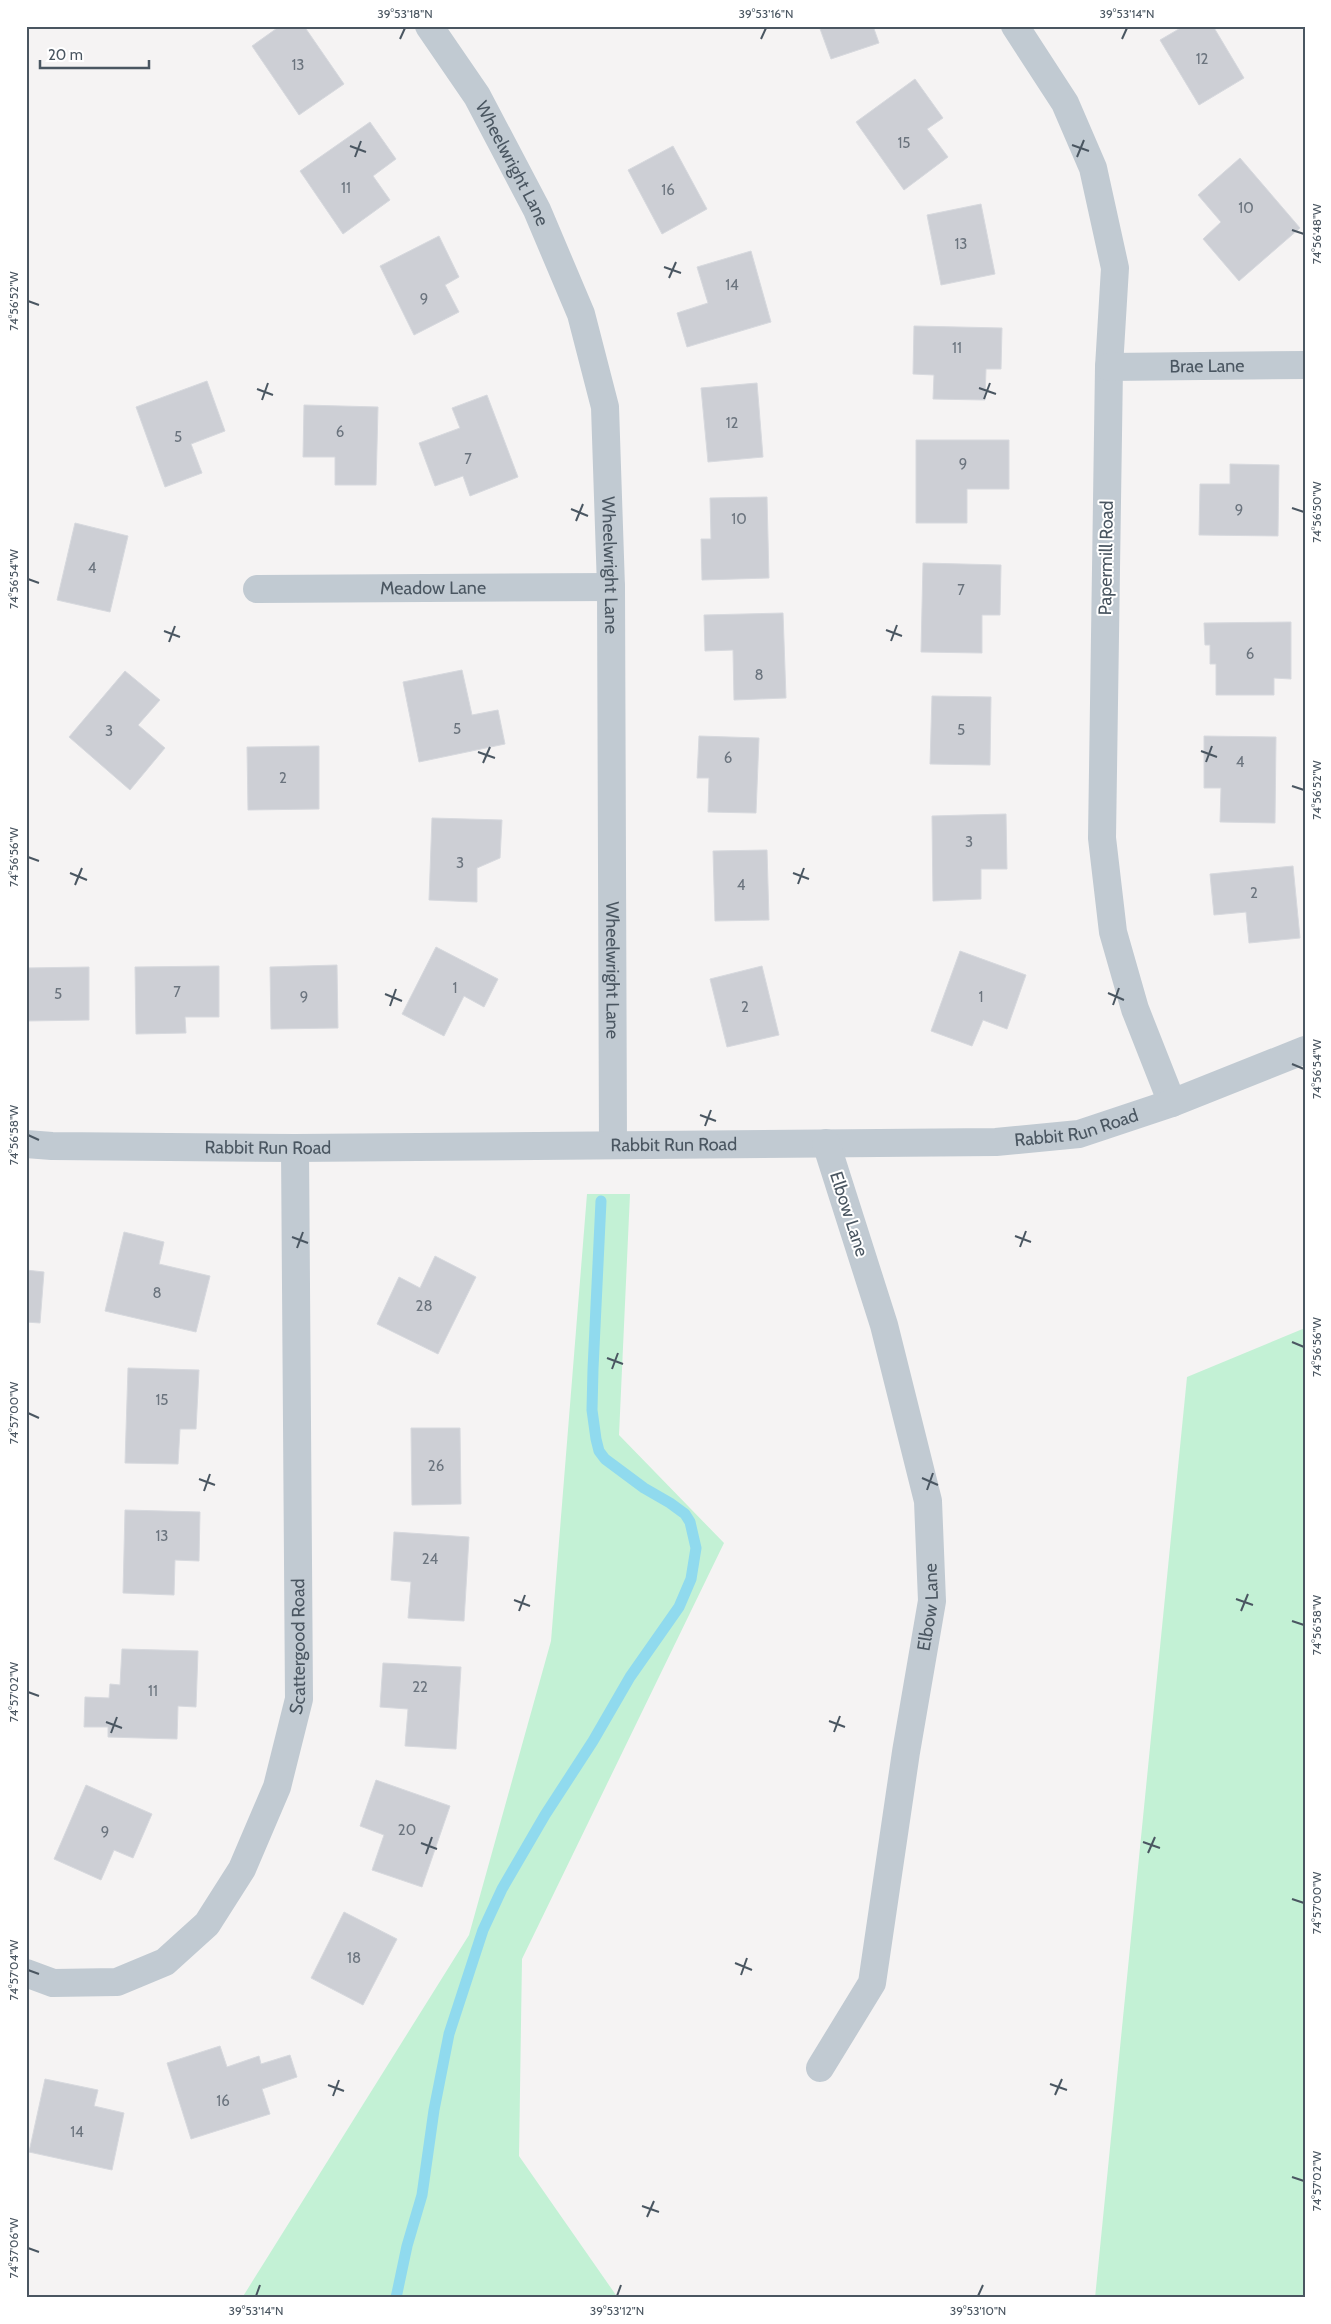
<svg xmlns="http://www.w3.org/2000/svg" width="1331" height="2324" font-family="Cabin,sans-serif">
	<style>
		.green { fill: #c3f1d5 }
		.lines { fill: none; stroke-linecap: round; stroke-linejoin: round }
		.stream { stroke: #90daee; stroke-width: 11 }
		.building { fill: #cdcfd5; stroke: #d7d9de }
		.street { stroke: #c1cad2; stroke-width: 28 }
		.ticks { fill: none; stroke: #4a5661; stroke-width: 2 }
		.labels { text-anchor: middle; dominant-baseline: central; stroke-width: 4; stroke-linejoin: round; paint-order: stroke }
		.number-label { font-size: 15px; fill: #6b747e }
		.street-label { font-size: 18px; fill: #4a5661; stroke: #fff }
		.neatline { fill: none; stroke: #4a5661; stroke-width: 2 }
		.ticks-label { font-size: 12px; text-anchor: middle; fill: #4a5661 }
	</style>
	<rect width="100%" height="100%" fill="#f5f3f3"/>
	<!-- green -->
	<path class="green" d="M587,1194H630L619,1435L724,1543L522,1959L519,2156L618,2298H242L469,1935L551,1641Z
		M1305,1328V2298H1095L1187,1377Z"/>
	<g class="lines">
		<!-- stream -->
		<path class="stream" d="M396,2298L407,2246L422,2195L434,2110L449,2034L483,1930L502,1889L545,1815L593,1741L630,1677L679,1607L691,1579L696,1548L690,1522L685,1514L670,1503L644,1488L605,1459L599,1451L596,1439L592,1410L593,1369L601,1201"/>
	</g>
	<!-- building -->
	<path class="building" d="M280,26H304L344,84L299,115L252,46Z
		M819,26H873L879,43L831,59Z
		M1184,26H1213L1244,78L1199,105L1160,40Z
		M915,79L943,118L927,129L948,157L904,190L856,122Z
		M370,122L396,159L373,176L390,200L343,234L300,171Z
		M673,146L707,209L662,234L628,170Z
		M1240,158L1300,228L1239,281L1203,239L1221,222L1198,195Z
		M981,204L995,274L941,285L927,215Z
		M439,236L459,277L445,285L459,312L414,335L380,266Z
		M751,251L771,322L687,347L677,313L708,303L697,267Z
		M914,326L1002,328L1001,369H986L985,400L933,399L934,375L913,374Z
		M207,381L225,431L191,444L202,473L165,487L136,407Z
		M757,383L763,457L708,462L701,388Z
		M487,395L518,477L470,496L463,476L435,486L419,443L460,428L452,408Z
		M304,405L378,407L376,485H335V457H303Z
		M916,440H1009V489H967V523H916Z
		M1230,464L1279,465L1278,536L1199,535L1200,484H1230Z
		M767,497L769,578L702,580L701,539H711L710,498Z
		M75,523L128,536L110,612L57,600Z
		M923,563L1001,565L1000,615H982V653L921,652Z
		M783,613L786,698L734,700L733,650L705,651L704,615Z
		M1291,622V679L1274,678V695H1216V664H1210V645H1205L1204,623Z
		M462,670L472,715L498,710L505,744L419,762L403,682Z
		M125,671L160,700L138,725L165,748L130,790L69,737Z
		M932,696L991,697L990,765L930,764Z
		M699,736L759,738L756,813L708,812L709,778H697Z
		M1204,736L1276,737L1275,823L1220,822L1221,788H1204Z
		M319,746V809L248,810L247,747Z
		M1006,814L1007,869H981V899L933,901L932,816Z
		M432,818L502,820L500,858L477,868V902L429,900Z
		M767,850L769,920L715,921L713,851Z
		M1293,866L1300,938L1249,943L1246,912L1214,915L1210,874Z
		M436,947L498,979L484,1007L464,996L444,1036L402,1014Z
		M960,951L1026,975L1007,1029L983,1020L972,1046L931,1031Z
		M337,965L338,1028L271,1029L270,967Z
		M219,966V1017H185L186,1033L136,1034L135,967Z
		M762,966L779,1035L727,1047L710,979Z
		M89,967V1020L26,1021V968Z
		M124,1232L164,1242L159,1264L210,1276L196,1332L105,1311Z
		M435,1256L476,1277L438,1354L377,1324L399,1277L420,1288Z
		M26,1270L44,1272L40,1323L26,1322Z
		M128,1368L199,1370L196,1429H180L178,1464L125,1463Z
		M411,1428H460L461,1504L412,1505Z
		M125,1510L200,1512L199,1561L175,1560L174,1595L123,1593Z
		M394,1532L469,1537L464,1621L408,1618L411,1582L391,1580Z
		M122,1649L198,1651L196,1707L178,1706L177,1739L108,1737V1727H84L85,1697L109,1698L110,1684L120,1685Z
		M383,1663L461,1667L456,1749L405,1746L408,1709L380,1707Z
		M376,1780L450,1806L422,1887L372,1870L384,1835L360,1826Z
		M86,1785L152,1814L133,1858L114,1850L101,1880L54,1859Z
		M344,1912L397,1939L363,2005L311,1978Z
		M220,2046L227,2067L259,2056L261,2064L290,2055L297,2077L262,2089L270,2114L191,2139L167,2063Z
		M45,2079L98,2090L94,2106L124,2113L112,2170L29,2152Z"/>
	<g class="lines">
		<!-- street -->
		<g class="street">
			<path id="s1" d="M429,26L477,96L537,210L581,314L605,407L611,587L613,1145"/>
			<path d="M1015,26L1065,103L1093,168L1115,268L1109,367L1102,838L1113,932L1135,1009L1172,1103"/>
			<path id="s2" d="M1109,367L1305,365"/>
			<path id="s3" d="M257,589L611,587"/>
			<path id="s4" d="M26,1144L52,1146L295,1148L996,1142L1079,1134L1172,1103L1305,1050"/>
			<path id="s5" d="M26,1973L53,1983L117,1982L165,1962L207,1924L242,1869L277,1787L299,1699L295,1148"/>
			<path id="s6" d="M820,2068L872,1983L906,1752L932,1601L928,1501L884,1325L826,1143"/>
		</g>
	</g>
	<!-- ticks -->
	<path class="ticks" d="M400,39L405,28M761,39L766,28M1122,39L1127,28M1072,145L1089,151M350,146L366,152M355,157L361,141M1077,157L1084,140M1292,230L1304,234M664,267L681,273M669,278L676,262M28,301L39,305M979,388L996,394M257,389L273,395M984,399L990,383M262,400L268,383M1292,508L1304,512M571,509L588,516M576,521L583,504M28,579L39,583M886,630L902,636M164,631L180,637M891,641L897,625M169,642L175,626M1201,751L1217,757M478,752L495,758M1206,762L1212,746M483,763L490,747M1292,786L1304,790M28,857L39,861M70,873L87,880M793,873L809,879M798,884L804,868M75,885L82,868M1108,993L1124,1000M385,994L402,1001M1113,1005L1119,988M390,1006L396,989M1292,1064L1304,1069M700,1115L716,1121M705,1126L711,1110M28,1135L39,1140M1015,1236L1031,1242M292,1237L308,1243M1020,1247L1026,1231M297,1248L303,1232M1292,1342L1304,1347M607,1358L623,1364M612,1369L618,1353M28,1413L39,1418M922,1478L938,1485M199,1479L215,1485M927,1490L933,1473M204,1491L210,1474M1236,1599L1253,1605M514,1600L530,1606M519,1611L525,1595M1241,1611L1248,1594M1292,1621L1304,1625M28,1692L39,1696M829,1721L845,1727M106,1722L122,1728M834,1732L840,1716M111,1733L117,1717M1143,1842L1160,1848M421,1843L437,1849M1148,1853L1155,1837M426,1854L432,1837M1292,1899L1304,1903M735,1963L752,1970M28,1970L39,1974M741,1975L747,1958M1050,2084L1067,2090M328,2085L344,2091M1055,2095L1062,2079M333,2096L339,2080M1292,2177L1304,2181M642,2206L659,2212M647,2217L654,2201M28,2248L39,2252M256,2296L260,2285M617,2296L621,2285M978,2296L983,2285"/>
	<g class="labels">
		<!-- number labels -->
		<g class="number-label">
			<text x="1202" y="59">12</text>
			<text x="298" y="65">13</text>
			<text x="904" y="143">15</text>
			<text x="346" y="188">11</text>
			<text x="668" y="190">16</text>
			<text x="1246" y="208">10</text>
			<text x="961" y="244">13</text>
			<text x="732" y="285">14</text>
			<text x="424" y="299">9</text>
			<text x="957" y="348">11</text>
			<text x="732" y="423">12</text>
			<text x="340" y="432">6</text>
			<text x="178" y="437">5</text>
			<text x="468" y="459">7</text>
			<text x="963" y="464">9</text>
			<text x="1239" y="510">9</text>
			<text x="739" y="519">10</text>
			<text x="92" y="568">4</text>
			<text x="961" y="590">7</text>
			<text x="1250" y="654">6</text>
			<text x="759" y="675">8</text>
			<text x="457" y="729">5</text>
			<text x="961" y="730">5</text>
			<text x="109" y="731">3</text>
			<text x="728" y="758">6</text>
			<text x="1240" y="762">4</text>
			<text x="283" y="778">2</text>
			<text x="969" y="842">3</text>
			<text x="460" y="863">3</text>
			<text x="741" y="885">4</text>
			<text x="1254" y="893">2</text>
			<text x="455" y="988">1</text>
			<text x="177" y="992">7</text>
			<text x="58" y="994">5</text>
			<text x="304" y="997">9</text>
			<text x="981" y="997">1</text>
			<text x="745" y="1007">2</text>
			<text x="157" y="1293">8</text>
			<text x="424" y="1306">28</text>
			<text x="162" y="1400">15</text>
			<text x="436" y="1466">26</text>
			<text x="162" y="1536">13</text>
			<text x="430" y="1559">24</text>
			<text x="420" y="1687">22</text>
			<text x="153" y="1691">11</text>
			<text x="407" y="1830">20</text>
			<text x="105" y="1832">9</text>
			<text x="354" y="1958">18</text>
			<text x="223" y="2101">16</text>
			<text x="77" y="2132">14</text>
		</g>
		<!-- street labels -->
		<g class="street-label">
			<text stroke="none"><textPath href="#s1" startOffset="161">Wheelwright Lane</textPath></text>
			<text stroke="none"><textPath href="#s2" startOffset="98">Brae Lane</textPath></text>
			<text transform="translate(1106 558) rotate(-89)">Papermill Road</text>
			<text stroke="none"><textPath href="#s1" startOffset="581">Wheelwright Lane</textPath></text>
			<text stroke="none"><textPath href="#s3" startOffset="176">Meadow Lane</textPath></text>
			<text stroke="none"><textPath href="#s1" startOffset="986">Wheelwright Lane</textPath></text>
			<text stroke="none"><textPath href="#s4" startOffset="1052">Rabbit Run Road</textPath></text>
			<text stroke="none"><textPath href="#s4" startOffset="648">Rabbit Run Road</textPath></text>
			<text stroke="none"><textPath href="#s4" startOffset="242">Rabbit Run Road</textPath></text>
			<text transform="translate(849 1214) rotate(72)">Elbow Lane</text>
			<text stroke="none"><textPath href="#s6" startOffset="480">Elbow Lane</textPath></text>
			<text stroke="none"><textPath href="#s5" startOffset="499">Scattergood Road</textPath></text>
		</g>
	</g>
	<!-- border -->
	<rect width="1331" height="2324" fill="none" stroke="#ffffff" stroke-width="55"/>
	<!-- scale -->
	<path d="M40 60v8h109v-8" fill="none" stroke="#4a5661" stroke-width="2.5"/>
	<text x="48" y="60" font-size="15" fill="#4a5661" stroke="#ffffff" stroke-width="4" paint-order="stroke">20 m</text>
	<rect x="28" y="28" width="1276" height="2268" class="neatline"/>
	<g class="ticks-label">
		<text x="405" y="18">39°53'18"N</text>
		<text x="766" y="18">39°53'16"N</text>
		<text x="1127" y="18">39°53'14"N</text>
		<text transform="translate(1317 234) rotate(-90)" y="4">74°56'48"W</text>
		<text transform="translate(14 301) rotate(-90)" y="4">74°56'52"W</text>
		<text transform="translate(1317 512) rotate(-90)" y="4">74°56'50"W</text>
		<text transform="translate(14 579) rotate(-90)" y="4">74°56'54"W</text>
		<text transform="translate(1317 790) rotate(-90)" y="4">74°56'52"W</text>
		<text transform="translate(14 857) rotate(-90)" y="4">74°56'56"W</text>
		<text transform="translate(1317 1069) rotate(-90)" y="4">74°56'54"W</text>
		<text transform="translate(14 1135) rotate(-90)" y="4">74°56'58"W</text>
		<text transform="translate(1317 1347) rotate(-90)" y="4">74°56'56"W</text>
		<text transform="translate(14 1413) rotate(-90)" y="4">74°57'00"W</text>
		<text transform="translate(1317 1625) rotate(-90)" y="4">74°56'58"W</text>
		<text transform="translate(14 1692) rotate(-90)" y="4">74°57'02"W</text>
		<text transform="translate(1317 1903) rotate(-90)" y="4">74°57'00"W</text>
		<text transform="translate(14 1970) rotate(-90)" y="4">74°57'04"W</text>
		<text transform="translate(1317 2181) rotate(-90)" y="4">74°57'02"W</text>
		<text transform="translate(14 2248) rotate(-90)" y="4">74°57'06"W</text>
		<text x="256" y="2315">39°53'14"N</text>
		<text x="617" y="2315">39°53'12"N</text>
		<text x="978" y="2315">39°53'10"N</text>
	</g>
</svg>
